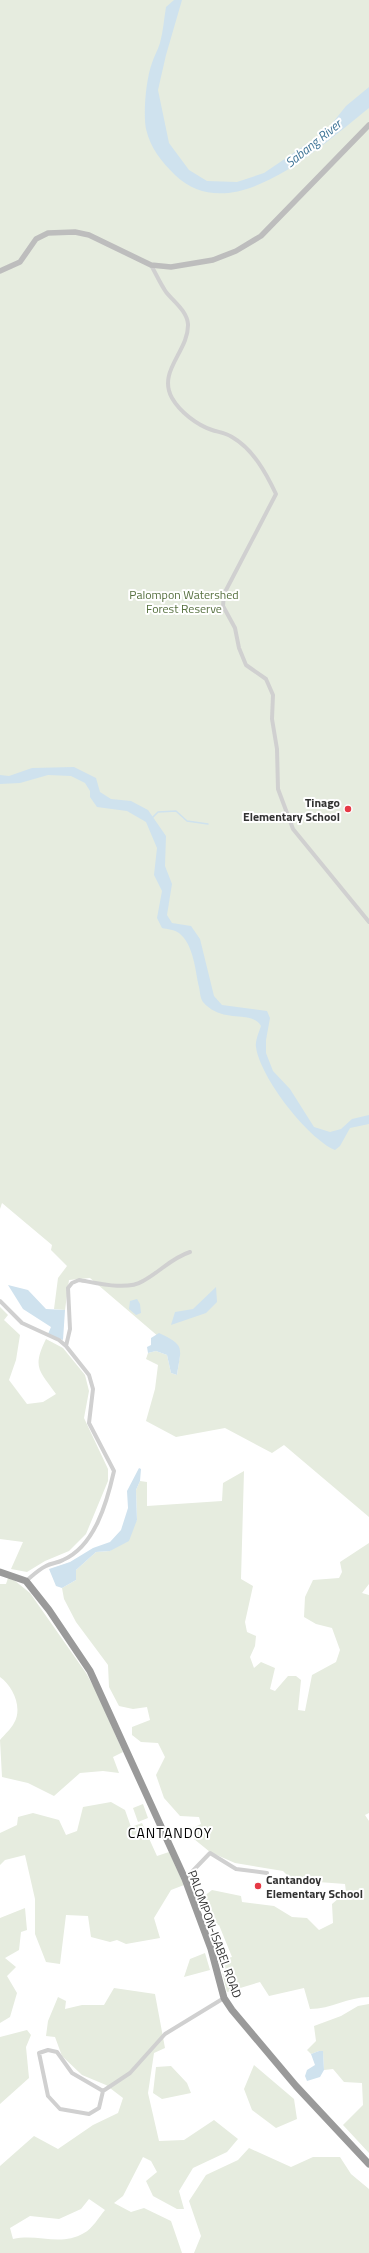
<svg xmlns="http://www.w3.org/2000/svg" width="369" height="2253" font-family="'Titillium Web',sans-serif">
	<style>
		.green { fill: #e6ecdf; fill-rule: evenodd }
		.water { fill: #cfe2ee }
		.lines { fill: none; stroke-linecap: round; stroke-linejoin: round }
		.stream { stroke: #cfe2ee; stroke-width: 1.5 }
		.street { stroke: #d0d0d0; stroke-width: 4 }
		.secondary { stroke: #bdbdbd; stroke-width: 5.5 }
		.highway { stroke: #9a9a9a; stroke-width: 7 }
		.poi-dot { fill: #e63946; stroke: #fff; stroke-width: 1.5 }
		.labels { text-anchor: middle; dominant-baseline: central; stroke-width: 4; stroke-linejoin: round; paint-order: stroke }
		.park-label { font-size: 12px; fill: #56703f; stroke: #fff }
		.poi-label { font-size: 12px; font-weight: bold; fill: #333; stroke: #fff; text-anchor: end }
		.street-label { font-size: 12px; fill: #333; stroke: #fff }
		.water-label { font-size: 13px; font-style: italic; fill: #3f7597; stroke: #fff }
		.quarter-label { font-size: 14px; letter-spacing: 1px; fill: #000; stroke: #fff }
	</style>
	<rect width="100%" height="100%" fill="#fff"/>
	<!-- green -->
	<path class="green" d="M0,0H369V1517L284,1445L272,1453L225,1428L176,1437L146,1421L155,1389L158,1365L146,1359L148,1353L156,1351L167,1355L171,1373L177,1375L180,1355L90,1278L69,1280L65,1310L54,1309L58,1278L67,1266L51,1250L52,1245L2,1203L0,1209Z
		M0,1307L8,1315L4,1320L20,1335L16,1360L9,1380L27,1404L43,1402L56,1394C39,1370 32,1368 46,1339L63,1348L85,1375L89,1391L84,1418L108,1469V1481L86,1534L69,1551L45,1561L27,1572L11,1569L23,1542L0,1539Z
		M244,1471L241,1579L253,1586L245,1622L247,1632L256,1636L255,1646L250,1657L254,1668L261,1662L275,1668L270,1689L275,1691L288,1676H296L301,1680L298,1710L305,1711L312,1675L336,1662L340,1650L332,1628L316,1624L304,1617L305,1597L313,1580L339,1578L342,1572L340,1562L369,1543V1584L362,1593L369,1595V1813L365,1815L369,1821V1997C348,1997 331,2009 310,2009L304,1988L269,1996L260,1982L227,1992L219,1960L232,1957L219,1925L210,1928L199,1900L212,1890L241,1896L242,1902L274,1906L292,1917L307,1918L319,1930L333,1923L332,1904L346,1892L345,1884L292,1880L283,1871L235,1863L210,1852L194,1839L193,1828L201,1824L199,1817L180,1816L164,1798L156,1775L165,1757L158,1743L141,1742L132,1735V1727L150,1720L147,1707L133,1709L119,1706L109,1687L108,1665L76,1622L64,1599L62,1588L76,1580V1570L96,1552L110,1551L137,1520L136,1490L140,1481L147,1482V1506L222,1501L223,1483Z
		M8,1578L14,1580L30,1593L86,1673L96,1691L123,1752L113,1757L119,1773L103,1771L80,1773L54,1796L28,1783L2,1777L0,1740C5,1734 11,1729 14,1723C23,1708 13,1686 0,1677V1584H6Z
		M111,1802L125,1810L131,1827L142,1823L157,1856L169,1852L184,1885L171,1890L154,1918L160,1938L126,1944L117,1940L110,1942L91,1937L88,1916L66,1915L60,1964L46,1962L35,1934V1899L25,1855L5,1860L0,1865V1833L17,1825L18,1817L33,1813L59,1820L66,1835L77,1831L83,1807Z
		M143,1804L148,1818L138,1822L133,1808Z
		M25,1908L27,1930L21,1932L19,1950L5,1958L16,1967L7,1976L17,1993L10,2017L0,2023V1918Z
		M205,1953L210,1970L184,1977L190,1959Z
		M114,1988L155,1994L165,2048L154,2053L148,2093L159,2141L184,2140L214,2120L238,2139L227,2152L193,2168L179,2191L184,2209H177L153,2196L146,2181L157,2172L151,2161L143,2157L123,2196L114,2203L131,2212L144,2208L171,2221L182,2253H0V2166L34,2136L58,2149L93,2125L118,2113L123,2098L106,2085L82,2075L62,2056L55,2037L46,2036L48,2021L58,1997L66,2001L65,2009L82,2005H104ZM89,2199L105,2210C99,2217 92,2229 84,2233C60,2247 38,2233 13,2239L10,2228L30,2216L59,2219L81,2209Z
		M369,2004V2153L343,2125L363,2105L362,2083L344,2082L333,2069L324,2070L323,2052L319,2051L311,2054L307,2050L316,2041L314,2026L341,2016L358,2006Z
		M27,2030L31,2035L26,2047L29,2078L0,2104V2037Z
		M254,2065L294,2099L297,2119L276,2128L252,2110L244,2089Z
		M171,2066L187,2083L191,2093L162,2099L153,2093L156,2067Z
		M249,2148L291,2167L313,2157H340L351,2174L369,2189V2253H194L201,2236L189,2201L206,2175L238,2160Z"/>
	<!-- water -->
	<path class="water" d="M174,0H182L166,55L158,90L169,143L189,170L207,181L237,182L264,173L326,131L346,106L369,87V108C323,144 233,231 175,175C161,161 151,149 146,129C143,113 146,79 152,63C154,56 158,50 160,43C163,32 164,19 166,7Z
		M74,767L96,778L100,792L111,799L131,801L148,810L166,836L165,866L172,884L167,915L172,923L191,926L200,939L214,996L222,1005L267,1011L270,1018L266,1040V1053L273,1071L290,1089L314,1127L330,1132L341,1129L352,1119L369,1115V1124L350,1128L340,1146L335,1150C307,1138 260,1077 256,1047C255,1041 259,1032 261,1026C251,1009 223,1025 203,1002C200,998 200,991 199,987C195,970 194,945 179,933C175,930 167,929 162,928L157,918L162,891L154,875L157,848L146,822L127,811L97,807L90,797V791L85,783L71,776L48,775L20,783L0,784V775L9,776L32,768Z
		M8,1285L28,1290L46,1309L65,1310L63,1340L48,1334L51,1327L23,1309Z
		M216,1287L217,1302L206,1313L171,1325L175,1312L193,1309Z
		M137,1299L140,1304L141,1313L136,1315L129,1309L130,1301Z
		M159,1333C186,1346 181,1347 177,1375L171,1373L167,1355L156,1351L148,1353L147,1347L151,1345V1338Z
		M139,1468L141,1469L140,1481L136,1490L137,1520L129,1541L110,1551L96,1552L76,1570V1580L62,1588L56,1586L49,1569L70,1562L93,1548L110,1542L121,1530L128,1508L127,1491Z
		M319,2051H323L324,2070L320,2077L307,2081L305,2076L307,2070L315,2065L311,2054Z"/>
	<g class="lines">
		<!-- stream -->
		<path class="stream" d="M152,818L158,812L176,811L187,821L208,824"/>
		<!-- street -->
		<path class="street" d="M151,265C156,274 160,283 166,292C173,301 187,311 188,324C189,351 157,371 172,398C180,412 197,425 212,430C218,432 226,433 232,437C253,449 266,473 276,494L224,594L223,606L235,628L239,648L246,665L266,679L273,695L272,719L277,749L278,789L293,829L369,922
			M0,1301L22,1323L59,1340L66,1346L89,1375L93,1389L89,1423L114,1471C107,1502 95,1546 63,1560C58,1563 51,1563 46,1566C38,1570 32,1576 26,1581
			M66,1346L70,1329L68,1288L72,1283L79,1280C97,1283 127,1291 143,1281C160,1272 171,1258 190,1252
			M185,1879L210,1853L236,1869L267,1873
			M103,2091L99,2108L89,2114L60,2109L48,2096L39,2053L48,2050L57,2052L72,2073L103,2091L130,2073L165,2034L224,1998"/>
		<!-- secondary -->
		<path class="secondary" d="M0,271L20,262L36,239L48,233L75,232L89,235L151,265L171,267L213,260L236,251L261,236L369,125"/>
		<!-- highway -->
		<path class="highway" d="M0,1572L26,1581L49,1610L90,1671L185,1879L211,1949L224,1998L232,2010L296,2086L369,2164"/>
	</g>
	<!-- markers -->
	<g class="poi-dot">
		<circle cx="348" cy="809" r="4"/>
		<circle cx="258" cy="1886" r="4"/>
	</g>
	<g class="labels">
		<!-- park labels -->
		<g class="park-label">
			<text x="184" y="594">Palompon Watershed<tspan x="184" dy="14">Forest Reserve</tspan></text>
		</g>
		<!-- poi labels -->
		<g class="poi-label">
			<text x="340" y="802">Tinago<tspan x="340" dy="14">Elementary School</tspan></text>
			<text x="266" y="1879" text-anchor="start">Cantandoy<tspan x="266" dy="14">Elementary School</tspan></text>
		</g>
		<!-- street labels -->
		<g class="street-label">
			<text transform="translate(215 1934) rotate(70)">PALOMPON-ISABEL ROAD</text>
		</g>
		<!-- water labels -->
		<g class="water-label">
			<text transform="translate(313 143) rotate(-39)">Sabang River</text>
		</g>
		<!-- quarter labels -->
		<g class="quarter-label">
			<text x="170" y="1832">CANTANDOY</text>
		</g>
	</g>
</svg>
